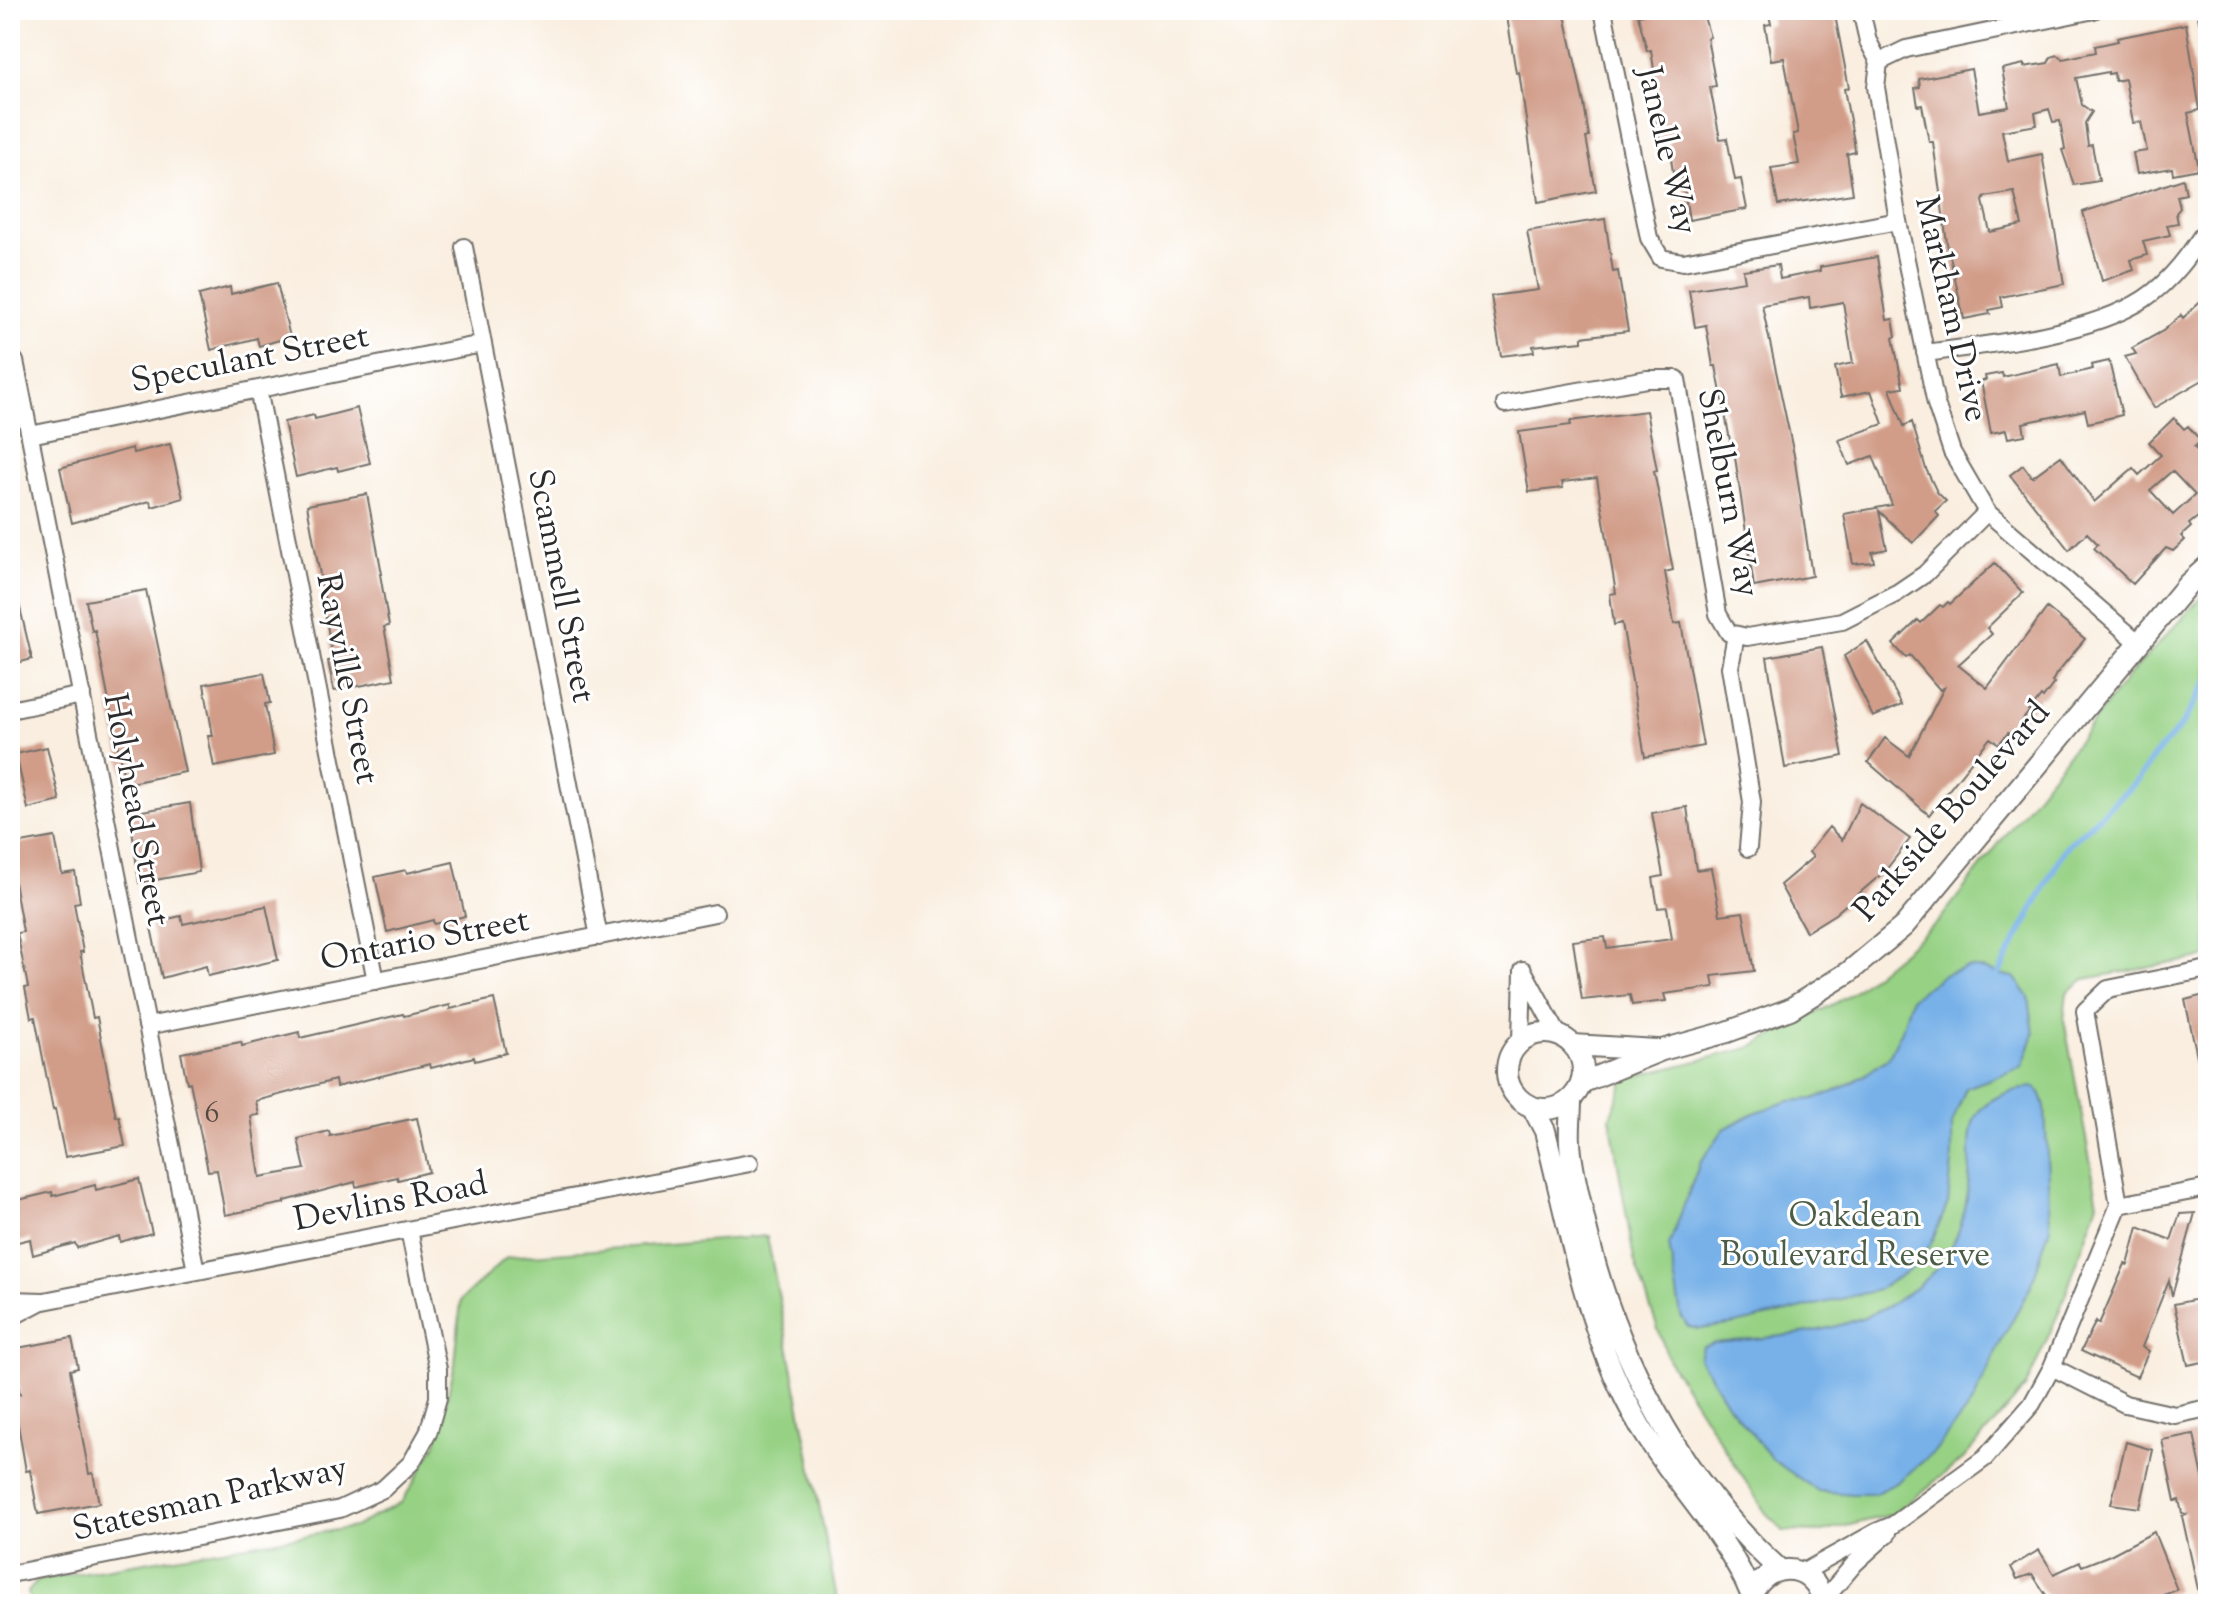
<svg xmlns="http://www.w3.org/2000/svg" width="2218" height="1614" font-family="'Sorts Mill Goudy',serif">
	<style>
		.green { fill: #96d184; stroke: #607e58; stroke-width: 2 }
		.water { fill: #77b1e8; stroke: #516e8a; stroke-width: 2 }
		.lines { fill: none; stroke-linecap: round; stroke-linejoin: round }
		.stream { stroke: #77b1e8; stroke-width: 6 }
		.building { fill: #d19d89; fill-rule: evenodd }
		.minor-casing { stroke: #736f6a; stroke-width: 20 }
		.tertiary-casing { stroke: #736f6a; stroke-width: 24 }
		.minor { stroke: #fff; stroke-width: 16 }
		.tertiary { stroke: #fff; stroke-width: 20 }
		.labels { text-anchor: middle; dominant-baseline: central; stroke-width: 6; stroke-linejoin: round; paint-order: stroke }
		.number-label { font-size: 30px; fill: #544842 }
		.street-label { font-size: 34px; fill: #2b2b2b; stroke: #fff }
		.park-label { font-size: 34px; fill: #4b5d46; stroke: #fff }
	</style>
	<rect width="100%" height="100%" fill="#fff"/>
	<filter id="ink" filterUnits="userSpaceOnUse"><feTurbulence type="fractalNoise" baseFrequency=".0125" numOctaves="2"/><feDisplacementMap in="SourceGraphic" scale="16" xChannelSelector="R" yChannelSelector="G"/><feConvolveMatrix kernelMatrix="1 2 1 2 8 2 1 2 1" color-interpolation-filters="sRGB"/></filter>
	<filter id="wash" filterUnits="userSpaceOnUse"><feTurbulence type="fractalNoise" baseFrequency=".006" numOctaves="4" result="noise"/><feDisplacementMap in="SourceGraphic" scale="32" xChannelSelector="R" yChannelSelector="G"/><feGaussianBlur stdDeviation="1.8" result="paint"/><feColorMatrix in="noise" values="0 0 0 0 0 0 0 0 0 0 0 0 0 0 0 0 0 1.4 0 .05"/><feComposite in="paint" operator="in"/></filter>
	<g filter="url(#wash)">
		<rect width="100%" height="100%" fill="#f9eedf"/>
		<!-- green -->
		<path class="green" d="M2208,590V957L2085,979L2067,992L2064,1020L2098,1203L2060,1310L2026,1387L1963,1459L1894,1514L1822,1532L1783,1531L1765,1512L1669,1361L1634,1260L1610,1117L1625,1079L1749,1048L1847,997L1938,922L2127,678Z
			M767,1236L838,1604H30L28,1592L38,1580L354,1527L402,1502L435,1446L455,1364L461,1300L507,1257Z"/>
		<!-- water -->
		<path class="water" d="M1968,967C1985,968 1997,975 2014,977L2029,997L2034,1034L2022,1067L1966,1088L1952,1123V1162L1948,1203L1931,1244L1912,1268L1878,1290L1736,1324L1700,1329L1688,1327L1681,1316L1669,1245L1700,1163L1724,1129L1754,1113L1789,1101L1813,1099L1834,1092L1862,1077L1888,1058L1902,1030L1911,998L1943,975Z
			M2035,1087L2041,1094L2045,1107L2050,1227L2031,1286L2002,1339L1974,1400L1934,1452L1898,1482L1874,1494H1852L1818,1491L1773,1460L1728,1405L1699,1358L1702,1347L1714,1343C1796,1334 1873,1334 1935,1270C1962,1242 1969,1201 1970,1163C1970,1150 1969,1132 1974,1120C1982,1098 2014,1089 2035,1087Z"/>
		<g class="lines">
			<!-- stream -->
			<path class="stream" d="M1998,975L2065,848L2138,780L2154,756L2182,725L2208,680"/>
		</g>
		<g id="blocks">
			<!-- building -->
			<path class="building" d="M1506,10H1564L1584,104L1589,137L1586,138L1596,191L1538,202L1519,72L1516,73Z
				M1660,10H1702L1710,37L1707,38L1716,86L1710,87L1720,139L1727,138L1735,180L1741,179L1747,209L1689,220L1682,177L1674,179L1668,138L1660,140L1655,109L1660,108L1651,50L1647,51L1638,15Z
				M1768,10H1834L1849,88L1844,89L1854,142L1855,152L1847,154L1853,194L1778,205L1771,168L1799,164L1793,134L1798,133L1784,58L1771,60L1765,25L1771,24Z
				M2186,24L2200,110L2188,113L2199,169L2173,174L2172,168L2137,174L2133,153L2147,151L2141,122L2133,123L2125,79L2115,81L2114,73L2108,74V72L2076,78L2082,105L2092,112L2085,123L2088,146L2092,145L2099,181L2074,185L2062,150L2065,149L2060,121L2053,122L2049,109L2035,113L2037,125L2002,131L2008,161L2042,154L2064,284L2001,297L2003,307L1989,310L1990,314L1964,319L1947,243L1933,142H1929L1922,105L1918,106L1915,88L1920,87L1919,79L1971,69L1979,112L2009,107L2002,69L2024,64V67L2048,63L2051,57L2058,55L2063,59L2096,52L2095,46L2118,41L2117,38ZM2014,192L2022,225L1990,232L1983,201L1985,197Z
				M2183,179L2186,194L2177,196L2180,208L2176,213L2178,223L2167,225L2170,235L2143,241L2147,255L2131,260L2134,270L2102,281L2083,212Z
				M1605,219L1613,272L1618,271L1628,331L1582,337V341L1533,346L1534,352L1501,356L1491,296L1538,290L1527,231Z
				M1877,257L1887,320L1893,319L1896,336L1893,338L1903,387L1890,389L1904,426L1912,422L1926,469L1937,492L1946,501L1935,511L1939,516L1913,543L1879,511L1887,549L1872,552L1874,562L1853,564L1844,514L1892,505L1873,456L1849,465L1839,440L1883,424L1871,391L1841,397L1835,367L1853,363L1843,302L1810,308L1809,297L1762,305L1794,455L1812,576L1754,587L1734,450L1732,451L1716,366H1713L1706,325L1695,327L1689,290L1745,281L1743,270L1778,265L1780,279L1820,271V267Z
				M277,283L290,337L259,346L257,338L211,350L199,295L230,287L231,294Z
				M2208,295V377L2154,408L2125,357L2136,354L2132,348L2163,331L2181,315L2183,318Z
				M2109,361L2122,415L2088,423L2085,410L2023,423L2025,435L2008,438L2006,430L1991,433L1981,381L1986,380L1985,376L2002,373L2003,377L2059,364L2061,377L2092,369L2091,365Z
				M357,408L370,463L338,471L337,467L296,477L284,422L314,415L315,419Z
				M1646,411L1657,470L1654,471L1673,570L1665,572L1674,624L1681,623L1703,746L1645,757L1622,623L1614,625L1610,594L1616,593L1597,478L1562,482L1563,488L1529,492L1519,432L1571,425L1570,421Z
				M2174,418L2184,429L2188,426L2201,441L2194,447L2208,463V509L2189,524L2191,527L2181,536L2185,540L2173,551L2166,548L2133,584L2094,548L2098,544L2087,533L2069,550L2010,475L2023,465L2032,477L2061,456L2094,502L2133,468L2139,475L2161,455L2149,442ZM2172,471L2195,495L2173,515L2150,490Z
				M170,444L183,498L152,507L150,501L72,523L60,468L132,448L133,453Z
				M367,494L382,574H380L389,626L384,627L394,679L334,691L328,661L333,660L324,607H326L307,505Z
				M1995,563L2023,593L1987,628L1992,634L1958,665L1987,688L2047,608L2085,639L2056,674L2052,682L2054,683L2043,698L2041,696L2021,722L2024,724L2014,737L2008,733L1999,744L1990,738L1929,815L1868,762L1885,738L1909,756L1944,688L1940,690L1910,655L1906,658L1893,644L1918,620L1921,623L1940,605L1943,607L1948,602L1950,604Z
				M146,590L185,772L125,784L95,630L92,631L86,601Z
				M10,591H16L32,659L10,665Z
				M1867,641L1902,705L1873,717L1844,656Z
				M1822,647L1843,756L1785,768L1767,657Z
				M264,673L270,703L265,704L274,755L214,767L208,736H213L204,684Z
				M47,747L60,801L28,809L16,754Z
				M190,803L199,872L139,883L130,813Z
				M1860,803L1910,839L1885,871L1835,914L1806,932L1780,885L1813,857L1809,852L1829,827L1842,840Z
				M1687,807L1696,870L1711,868L1720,915L1743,912L1754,971L1712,976L1714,987L1664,994L1666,1001L1632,1005L1630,995L1582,1000L1573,941L1605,937L1607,948L1672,939L1667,907L1658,908L1653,878L1663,876L1652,813Z
				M55,837L62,874L75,872L80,902L74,903L83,952H80L93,1018L97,1017L116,1117L119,1116L125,1146L65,1157L55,1109L53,1110L35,1017L31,1018L25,988L28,987L17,933L23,932L13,876L10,877V845Z
				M453,862L465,916L434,924L433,920L387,932L375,877L406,870L407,873Z
				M266,906L278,960L208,976L206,966L162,978L150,923L181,916L183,924Z
				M2208,994V1075H2201L2185,1000Z
				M494,999L506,1053L475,1061L474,1057L431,1068L430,1064L336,1087L335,1080L256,1101L259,1115L251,1116L260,1177L305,1169L298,1139L329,1131L330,1136L417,1118L429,1172L398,1180L397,1177L356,1187L355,1182L285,1201V1203L225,1215L217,1170L208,1171L190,1082L187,1083L181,1053L241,1042L242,1046L299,1032L300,1038L403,1014L404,1016L450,1005V1009Z
				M139,1179L152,1233L120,1242L119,1236L77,1248L75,1243L33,1255L30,1239L10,1244V1202L52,1192L53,1196L95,1185L96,1190Z
				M2195,1213L2172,1296L2169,1280L2142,1347L2149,1351L2137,1377L2081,1351L2096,1321L2099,1324L2125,1264L2128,1265L2138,1227L2171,1240L2180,1214Z
				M2208,1297V1361L2188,1365L2174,1304Z
				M72,1338L78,1368L70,1370L89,1474L93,1473L99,1503L38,1514L30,1470L26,1471L13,1395L20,1394L12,1349Z
				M2194,1434L2208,1501V1603H2201L2182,1516L2186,1514L2182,1513L2179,1500L2175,1501L2162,1440Z
				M2126,1442L2153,1450L2140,1508L2111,1504Z
				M2154,1532L2177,1590L2139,1604H2052L2032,1574L2017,1579L2011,1567L2039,1550L2054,1574L2080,1562L2082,1566L2110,1555Z"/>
		</g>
	</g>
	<g filter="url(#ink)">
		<use href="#blocks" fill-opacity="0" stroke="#736f6a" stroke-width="2"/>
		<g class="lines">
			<defs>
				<path id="minor" d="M1603,10L1649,238L1661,258L1683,262L1898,221
					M1861,10L1868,41L1879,62L1876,87L1898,221L1936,404L1952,452L1987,512L2139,643
					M2206,10L2208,21
					M1879,62L1906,49L2094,10
					M464,247L599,937
					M1925,353C1989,345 2090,334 2144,299C2171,281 2191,253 2208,226
					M15,361L196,1271
					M258,389L376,981
					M1505,404L1647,379H1677L1718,614L1729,633L1747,637L1842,621L1897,593L1925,574L1987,512
					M30,435L482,344
					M1736,635L1730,667L1752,802L1748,848
					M10,710L82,695
					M1523,970L1559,1036
					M147,1026L715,913
					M1521,1041L1523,971
					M2119,1205L2208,1188
					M10,1300L44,1301L750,1163
					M10,1318L42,1301
					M2052,1367L2125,1404L2175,1415L2208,1408
					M1802,1573L1876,1532L1893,1525L1985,1458L2032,1404L2052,1367L2119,1205L2085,1011L2108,989L2208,969
					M10,1574L340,1509L383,1489L411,1463L428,1433L438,1398V1369L409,1230
					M1823,1601L1855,1563L1888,1533"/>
				<path id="tertiary" d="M1507 1071a38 38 0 1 1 76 0a38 38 0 1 1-76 0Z
					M1573,1045L1657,1050
					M1581,1083L1662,1050L1727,1032L1790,1009L1849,972L1904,926L2188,584L2208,566
					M1571,1100C1571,1114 1569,1128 1570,1142C1571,1166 1578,1191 1583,1214C1611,1347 1678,1479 1780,1570
					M1533,1108L1545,1131C1570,1231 1587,1336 1640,1426C1674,1484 1726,1532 1751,1594
					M1749,1604C1759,1559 1816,1558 1823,1604"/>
			</defs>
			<!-- minor casing -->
			<use href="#minor" class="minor-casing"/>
			<!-- tertiary casing -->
			<use href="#tertiary" class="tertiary-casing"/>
			<!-- minor -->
			<use href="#minor" class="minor"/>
			<!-- tertiary -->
			<use href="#tertiary" class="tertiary"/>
		</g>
	</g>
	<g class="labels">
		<!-- number labels -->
		<g class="number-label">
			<text x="212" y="1114">6</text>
		</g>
		<!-- street labels -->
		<g class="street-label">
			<text transform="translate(1666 151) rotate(77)">Janelle Way</text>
			<text transform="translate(1950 309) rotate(77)">Markham Drive</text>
			<text transform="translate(250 360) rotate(-11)">Speculant Street</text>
			<text transform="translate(1727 493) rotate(79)">Shelburn Way</text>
			<text transform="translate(560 586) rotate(79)">Scammell Street</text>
			<text transform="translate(346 679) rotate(79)">Rayville Street</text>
			<text transform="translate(135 810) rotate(79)">Holyhead Street</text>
			<text transform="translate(1953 812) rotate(-49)">Parkside Boulevard</text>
			<text transform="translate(425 941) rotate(-11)">Ontario Street</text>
			<text transform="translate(391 1203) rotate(-11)">Devlins Road</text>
			<text transform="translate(210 1500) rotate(-13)">Statesman Parkway</text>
		</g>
		<!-- park labels -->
		<g class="park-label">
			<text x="1855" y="1217">Oakdean<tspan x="1855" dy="39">Boulevard Reserve</tspan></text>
		</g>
	</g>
	<!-- margin -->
	<rect width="2218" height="1614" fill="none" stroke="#fff" stroke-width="40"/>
</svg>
